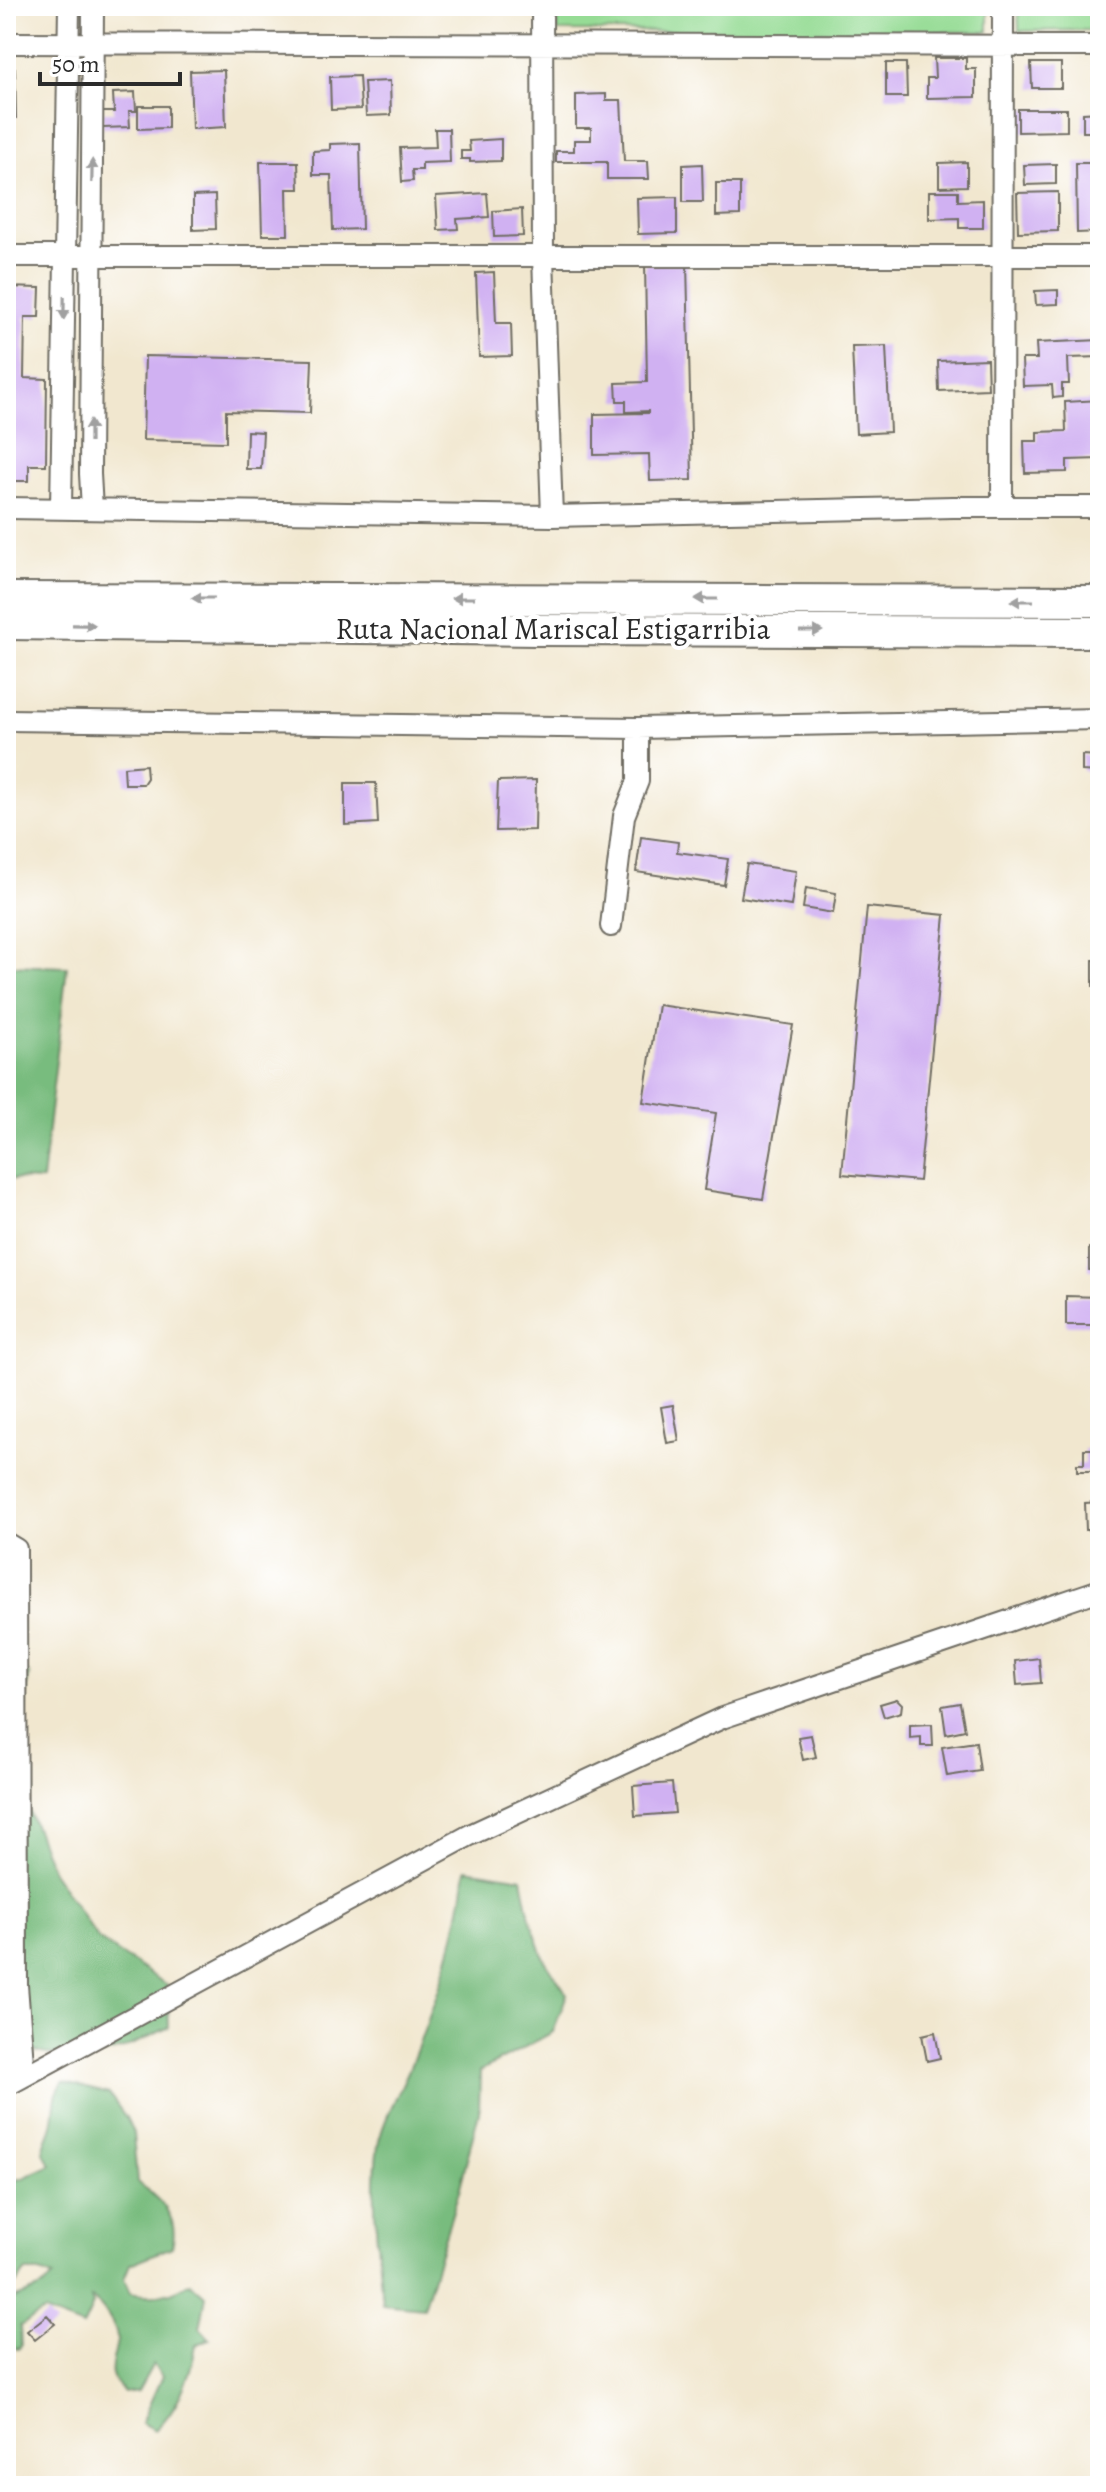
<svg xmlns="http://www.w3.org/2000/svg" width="1106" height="2492" font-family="Alegreya,serif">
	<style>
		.green { fill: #96dc95; stroke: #608460; stroke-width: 2 }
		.forest { fill: #78bc7e; stroke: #527454; stroke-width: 2 }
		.building { fill: #d0b1f2 }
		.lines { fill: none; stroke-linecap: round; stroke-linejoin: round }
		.minor-casing { stroke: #706d64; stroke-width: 24 }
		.highway-casing { stroke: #706d64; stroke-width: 34 }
		.minor { stroke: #fff; stroke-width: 20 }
		.highway { stroke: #fff; stroke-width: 30 }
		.oneway { fill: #a0a0a0 }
		.labels { text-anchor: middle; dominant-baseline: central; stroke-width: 8; stroke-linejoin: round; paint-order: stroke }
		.street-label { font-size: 30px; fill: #2b2b2b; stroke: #fff }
	</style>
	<rect width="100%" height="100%" fill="#fff"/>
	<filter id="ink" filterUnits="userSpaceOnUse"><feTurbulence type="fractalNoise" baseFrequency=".0125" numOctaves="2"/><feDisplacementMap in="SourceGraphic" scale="16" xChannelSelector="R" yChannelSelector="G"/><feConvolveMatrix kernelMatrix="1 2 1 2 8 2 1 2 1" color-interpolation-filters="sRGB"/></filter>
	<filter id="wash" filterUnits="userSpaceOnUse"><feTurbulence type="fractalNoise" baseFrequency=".006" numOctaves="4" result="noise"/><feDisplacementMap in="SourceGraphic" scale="32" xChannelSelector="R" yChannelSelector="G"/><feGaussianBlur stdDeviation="1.8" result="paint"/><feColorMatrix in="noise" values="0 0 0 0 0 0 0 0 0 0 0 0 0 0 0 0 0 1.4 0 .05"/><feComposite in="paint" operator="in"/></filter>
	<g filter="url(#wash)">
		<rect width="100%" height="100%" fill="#f1e7cf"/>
		<!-- green -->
		<path class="green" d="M557,6H988V32L557,31Z
			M1018,6H1100V30L1019,31Z"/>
		<!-- forest -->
		<path class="forest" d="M6,965L67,967L42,1180L6,1179Z
			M6,1652L29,1674L19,1754L22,1794L53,1873L98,1939L167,1985L169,2027C106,2059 85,2065 15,2047L6,2018Z
			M466,1869L522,1878L530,1918L544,1959L567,1994L553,2032L480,2071L479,2112L459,2191L423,2308L382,2304C379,2253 370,2198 378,2146C382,2122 400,2091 410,2067C435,2004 459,1938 466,1869Z
			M63,2082L109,2094L127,2119L133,2133L137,2182C160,2200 180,2215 172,2247L130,2264L124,2279L130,2293C151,2298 172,2295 190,2282L206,2296L200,2328L210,2339L196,2345C190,2377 179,2408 155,2430L141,2423L162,2376L153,2364L138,2391L124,2393C103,2371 114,2366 117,2340C118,2329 102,2303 91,2299L93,2305L83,2327L44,2312L20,2326L21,2346L18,2349L6,2347V2302L42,2288L53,2277L40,2272H25L15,2285L6,2282V2181L21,2179L51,2165L43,2152C45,2140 52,2131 53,2120C56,2104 53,2096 63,2082Z"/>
		<g id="blocks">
			<!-- building -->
			<path class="building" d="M934,58H966V69H976V97L927,98V78H935Z
				M886,63H906L907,97H886Z
				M1031,63H1061V88H1032Z
				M15,68L16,118H6V69Z
				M224,70L226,127L192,129L190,71Z
				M359,76L361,109L331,110L330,77Z
				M390,81L391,115L366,116L364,82Z
				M135,92L136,111H129L130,127L103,128V112H114L113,93Z
				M606,94V100H621L624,161H648L649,179H607V162H556V151H574V140H591V128H576V95Z
				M138,106H168V128L138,129Z
				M1018,109H1067V131L1018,132Z
				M1100,112V132H1083V113Z
				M435,129H449L450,162L422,163V170H412L413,181L402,182L400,148L436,147Z
				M501,139V161L470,162V159H461V151H470L469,141Z
				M360,143L362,229L333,230L331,175H313V151L330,150V144Z
				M260,162H298L299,189H287L288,235H262Z
				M967,162V186L939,187V163Z
				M1076,163H1100V232L1077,233Z
				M702,164L703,202H683V165Z
				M1056,164V184L1025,185L1024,165Z
				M716,183H740V215L716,216Z
				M929,191H958V201L983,200V228H959V218L929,219Z
				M1058,192V231L1018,232L1017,193Z
				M487,193L489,217L457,219L458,229L438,230L436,196Z
				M215,195L216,229L193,230V196Z
				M677,197V233L638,234L637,198Z
				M522,209L523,236L494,237L493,211Z
				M687,263L692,480L650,481L649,454L594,455V414L648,413V411L626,412V401H617L616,383L647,382L645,264Z
				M494,272L496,323H511L512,356L479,357L476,273Z
				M6,287L40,288L39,317H25L24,378L47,379L46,465H29V481H6Z
				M1058,290V304L1036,305L1035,291Z
				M1100,340V357L1068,358L1069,384H1062V397L1053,398L1052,385L1023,386L1022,359H1037L1036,343Z
				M886,346L890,432L856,434L852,347Z
				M145,356L312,360L310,413L226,411V442L143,440Z
				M987,359L988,389L939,391L938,361Z
				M1100,400V459L1067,460V472L1025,473L1024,441H1037V432L1066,431L1065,402Z
				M247,431L263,432L261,469H246Z
				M1082,755L1100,756V772L1082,771Z
				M146,765L147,778L143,784H125L124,767Z
				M536,780L535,830L496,831L498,781Z
				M345,783H376L378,823L345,825Z
				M641,837L678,842L677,852L728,859L724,885L636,872Z
				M747,864L796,871L791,906L741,898Z
				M806,888L836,893L833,913L803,908Z
				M867,907L945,915L919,1181L842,1174Z
				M1093,960H1100V986H1093Z
				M658,1005L793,1025L763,1199L704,1190L716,1113L643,1102Z
				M1089,1248H1100V1270H1089Z
				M1066,1296L1100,1297V1325H1066Z
				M673,1405L679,1441L667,1443L661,1407Z
				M1084,1449H1096V1471H1077V1464H1084Z
				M1100,1502V1530H1086L1085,1503Z
				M1039,1658L1041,1683L1017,1685L1015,1661Z
				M897,1699L902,1704L901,1712L884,1717L880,1704Z
				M960,1703L965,1730L946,1734L942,1706Z
				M932,1724L933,1746H921V1737L910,1738V1725Z
				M811,1735L816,1757L803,1760L798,1737Z
				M976,1742L980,1771L947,1776L942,1747Z
				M672,1783L675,1813L635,1816L633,1786Z
				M935,2032L940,2058L927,2061L922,2035Z
				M47,2315L55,2324L35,2340L27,2331Z"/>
		</g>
	</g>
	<g filter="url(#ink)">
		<use href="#blocks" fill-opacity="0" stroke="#706d64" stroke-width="2"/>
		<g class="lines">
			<defs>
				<path id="minor" d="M542,6L543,257L552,516
					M6,43L1100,46
					M6,256H1100
					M1002,506L1003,6
					M6,508L552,516L953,507H1100
					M61,508L69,6
					M92,509L90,474L93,6
					M6,720L638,728L1100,719
					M611,926L624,816L638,781V728
					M6,1543L16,1549L17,1985L24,2076
					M6,2086L470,1835L722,1718L1100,1590"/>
				<path id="highway" d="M6,598L1100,601
					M6,624L537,630L1100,632"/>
			</defs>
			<!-- minor casing -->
			<use href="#minor" class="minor-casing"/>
			<!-- highway casing -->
			<use href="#highway" class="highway-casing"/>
			<!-- minor -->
			<use href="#minor" class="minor"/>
			<!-- highway -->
			<use href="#highway" class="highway"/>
		</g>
		<!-- one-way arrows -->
		<defs><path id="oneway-solid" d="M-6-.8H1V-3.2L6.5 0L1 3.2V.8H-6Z" transform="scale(2)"/></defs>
		<g class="oneway">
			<use href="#oneway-solid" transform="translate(92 171) rotate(-89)"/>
			<use href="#oneway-solid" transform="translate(64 308) rotate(91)"/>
			<use href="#oneway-solid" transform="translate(90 431) rotate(-90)"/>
			<use href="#oneway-solid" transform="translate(203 598) rotate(180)"/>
			<use href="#oneway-solid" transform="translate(463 598) rotate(180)"/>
			<use href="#oneway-solid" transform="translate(706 599) rotate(-180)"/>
			<use href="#oneway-solid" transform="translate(1022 601) rotate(-180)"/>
			<use href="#oneway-solid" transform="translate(84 625) rotate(1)"/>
			<use href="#oneway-solid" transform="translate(811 631)"/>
		</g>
	</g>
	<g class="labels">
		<!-- street labels -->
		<g class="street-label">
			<text x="553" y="629">Ruta Nacional Mariscal Estigarribia</text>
		</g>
	</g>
	<!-- margin -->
	<rect width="1106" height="2492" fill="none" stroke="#fff" stroke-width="32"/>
	<!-- scale -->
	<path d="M40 72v12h140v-12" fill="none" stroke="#2b2b2b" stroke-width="4"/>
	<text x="52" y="72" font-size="24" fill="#2b2b2b" stroke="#ffffff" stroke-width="6" paint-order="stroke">50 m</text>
</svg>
